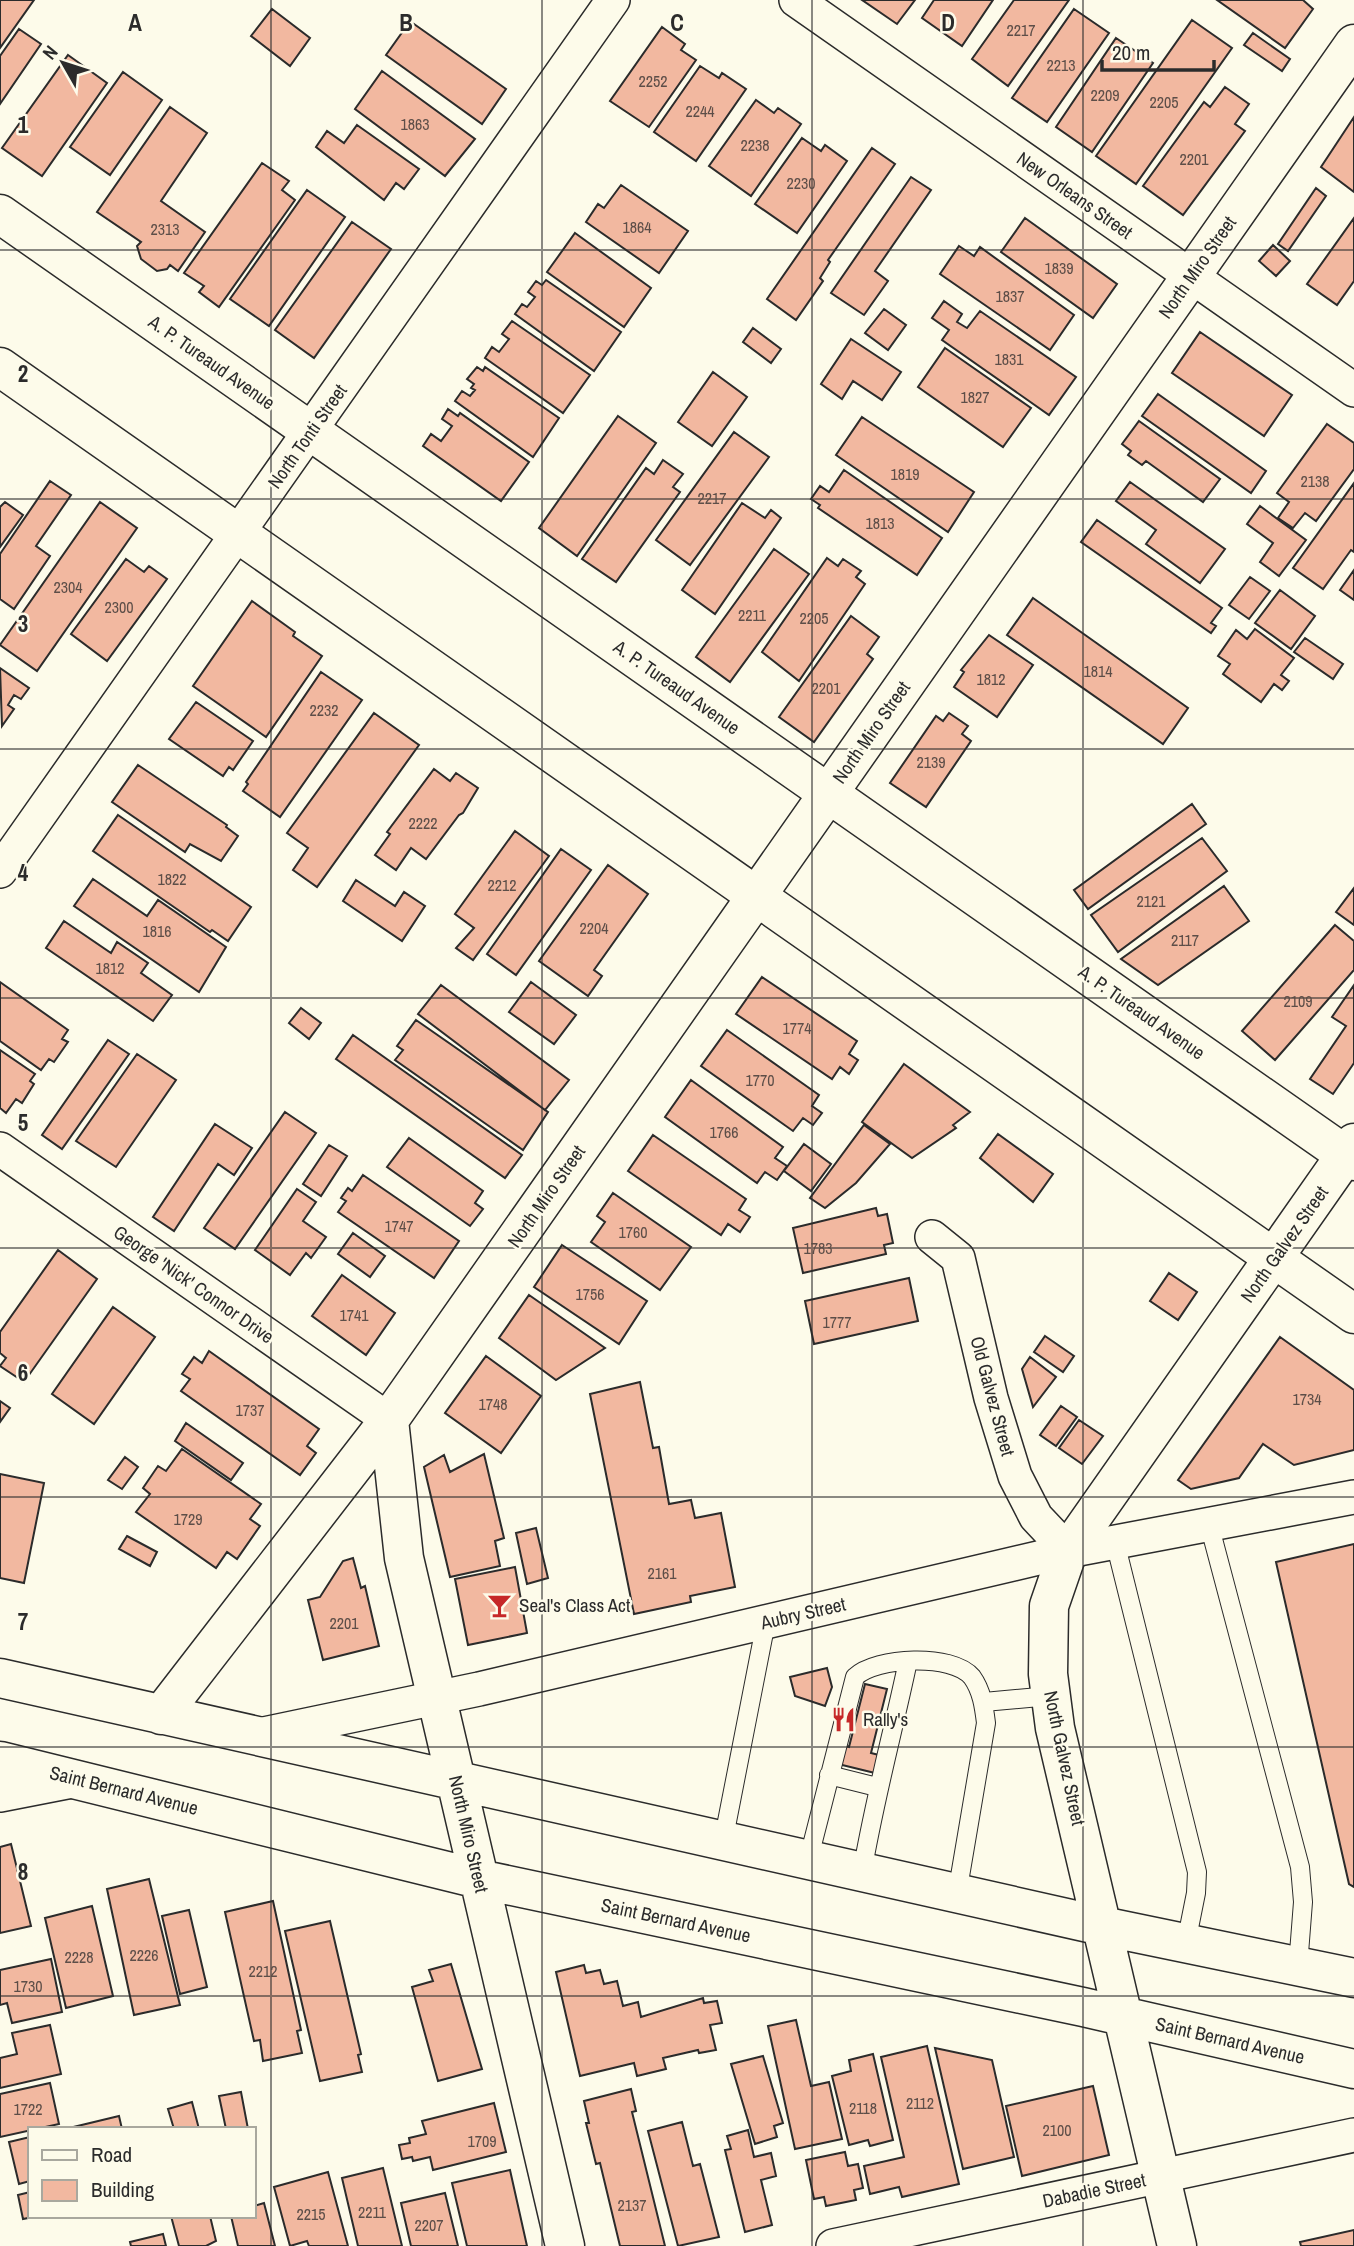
<svg xmlns="http://www.w3.org/2000/svg" width="1354" height="2246" font-family="'Archivo Narrow',sans-serif">
	<style>
		.building { fill: #f2b8a0; stroke: #2b2b2b; stroke-width: 2 }
		.lines { fill: none; stroke-linecap: round; stroke-linejoin: round }
		.service-casing { stroke: #2b2b2b; stroke-width: 20 }
		.minor-casing { stroke: #2b2b2b; stroke-width: 36 }
		.tertiary-casing { stroke: #2b2b2b; stroke-width: 41 }
		.service { stroke: #fdfbea; stroke-width: 18 }
		.minor { stroke: #fdfbea; stroke-width: 33 }
		.tertiary { stroke: #fdfbea; stroke-width: 38 }
		.grid { fill: none; stroke: #2b2b2b; stroke-width: 2; stroke-opacity: 0.55 }
		.labels { text-anchor: middle; dominant-baseline: central; stroke-width: 5; stroke-linejoin: round; paint-order: stroke }
		.number-label { font-size: 16px; fill: #5d4e48 }
		.street-label { font-size: 19px; fill: #2b2b2b; stroke: #fdfbea }
		.poi-label { font-size: 19px; fill: #2b2b2b; stroke: #fdfbea; text-anchor: start }
		.grid-label { font-size: 23px; text-anchor: middle; font-weight: bold; fill: #2b2b2b; stroke: #fdfbea; stroke-width: 5; stroke-linejoin: round; paint-order: stroke }
	</style>
	<rect width="100%" height="100%" fill="#fdfbea"/>
	<!-- building -->
	<path class="building" d="M0,0H34L0,48Z
		M862,0H915L897,24Z
		M934,0H993L962,46L922,18Z
		M1014,0H1069L1008,86L972,59Z
		M1217,0H1303L1313,9L1285,48Z
		M272,9L310,38L290,66L251,36Z
		M1074,9L1109,33L1047,122L1012,98Z
		M1192,20L1232,48L1136,184L1096,156Z
		M414,24L506,89L482,124L386,55L406,27L410,30Z
		M662,27L685,44L681,50L696,60L649,127L610,101Z
		M19,29L41,44L0,104V56Z
		M1253,33L1290,59L1282,71L1244,45Z
		M1116,38L1153,63L1092,152L1056,127Z
		M68,55L107,83L42,176L2,148Z
		M700,66L719,78L722,73L746,89L696,161L654,132Z
		M382,71L475,139L445,176L355,109Z
		M123,72L162,100L110,175L70,147Z
		M1225,87L1249,104L1235,124L1245,131L1183,215L1143,186L1204,102L1210,107Z
		M756,100L774,113L778,108L801,124L751,196L709,166Z
		M170,107L207,133L161,201L205,232L178,271L170,265L167,269L157,271L141,259L137,246L141,242L97,212Z
		M1354,117V192L1321,167Z
		M357,125L419,169L404,189L396,183L384,200L316,147L327,131L344,143Z
		M802,138L821,151L825,145L847,161L797,233L755,204Z
		M872,148L895,164L828,260L830,262L820,278L823,281L796,320L767,299Z
		M262,163L289,181L282,190L295,200L219,307L199,292L204,286L184,273Z
		M911,177L931,190L875,271L888,281L864,315L831,293Z
		M621,185L688,231L659,273L586,222L598,204L604,208Z
		M1316,188L1326,196L1288,251L1278,244Z
		M307,190L345,217L269,326L230,299Z
		M1025,218L1117,284L1093,318L1001,252Z
		M1354,218V281L1337,305L1307,284Z
		M352,222L391,249L314,358L275,330Z
		M575,233L651,288L624,327L547,272Z
		M1273,245L1290,261L1276,276L1259,261Z
		M959,246L974,256L980,247L1074,315L1050,350L940,274Z
		M546,280L621,332L594,371L515,314L522,304L527,307L535,297L528,292L536,281L542,285Z
		M944,301L962,314L957,322L967,328L980,311L1076,377L1049,415L942,340L949,330L932,318Z
		M884,309L906,325L888,350L865,333Z
		M512,321L590,375L563,413L485,358L492,347L499,352L509,339L502,334Z
		M753,328L781,349L771,363L743,342Z
		M1200,332L1292,395L1264,436L1172,373Z
		M851,339L901,372L882,400L853,381L842,399L821,384Z
		M945,348L1031,408L1003,447L918,387Z
		M477,367L483,371L485,367L559,418L533,457L455,401L462,391L470,396L475,390L471,388L474,384L467,379Z
		M713,372L747,397L712,446L678,422Z
		M1158,394L1266,471L1251,493L1142,416Z
		M448,409L458,416L460,413L529,462L501,501L423,446L431,434L441,441L452,426L442,419Z
		M618,416L656,443L577,556L539,528Z
		M862,417L974,492L948,532L836,455Z
		M1139,421L1220,479L1203,502L1146,461L1142,465L1128,455L1131,451L1122,444Z
		M1327,424L1354,443V469L1316,521L1305,513L1293,528L1278,518L1289,502L1277,493Z
		M734,432L769,457L690,565L656,540Z
		M663,460L683,474L673,487L680,492L616,582L582,559L646,468L654,474Z
		M844,470L942,538L917,575L818,508L820,505L811,499L820,486L829,492Z
		M50,481L71,495L36,546L50,556L14,609L0,599V554Z
		M1130,482L1225,549L1200,583L1146,544L1156,530L1116,501Z
		M1354,483V552L1351,550L1323,589L1293,568Z
		M5,502L23,515L0,547V507Z
		M100,502L137,528L37,671L0,645Z
		M742,503L765,518L771,510L781,518L715,614L682,590Z
		M1260,506L1306,540L1279,576L1260,562L1273,543L1247,524Z
		M1097,520L1222,608L1211,623L1216,626L1211,633L1081,542Z
		M774,549L809,574L730,682L696,657Z
		M827,558L838,566L843,559L861,571L856,577L865,584L799,681L762,652Z
		M126,559L144,572L149,566L167,579L107,661L71,634Z
		M1354,570V600L1340,590Z
		M1250,577L1270,591L1249,619L1229,605Z
		M1280,590L1315,616L1291,649L1255,623Z
		M1033,598L1188,708L1163,744L1007,635Z
		M252,601L295,632L293,636L322,656L266,737L193,686Z
		M851,616L879,637L867,654L873,659L814,742L779,717Z
		M1255,629L1294,658L1281,675L1289,681L1282,690L1274,684L1261,702L1223,674L1230,664L1218,656L1236,630L1247,639Z
		M989,635L1033,665L997,717L954,687L964,672L961,670Z
		M1305,638L1343,664L1333,679L1294,652Z
		M0,668L29,688L21,699L14,695L8,705L14,709L2,726Z
		M321,672L362,700L280,817L243,791L248,784L246,782Z
		M196,702L253,741L233,770L229,767L223,776L169,739Z
		M374,713L419,745L317,887L293,870L308,848L287,833Z
		M949,713L968,726L962,734L971,741L926,807L890,783L936,716L943,721Z
		M138,765L227,825L226,827L238,836L221,861L190,844L185,852L112,802Z
		M434,769L450,781L456,773L478,788L463,813L459,815L426,859L411,848L396,870L375,855L390,834L387,832Z
		M1192,804L1206,824L1088,909L1074,890Z
		M118,815L251,907L228,941L212,930L210,932L93,851Z
		M515,831L549,856L473,960L456,948L474,928L455,914Z
		M1202,838L1227,871L1118,952L1091,915Z
		M561,849L591,870L516,975L487,954Z
		M608,865L648,894L594,970L602,976L588,996L539,961Z
		M93,879L147,916L158,900L226,947L199,992L74,906Z
		M356,880L395,906L404,892L425,906L402,941L343,901Z
		M1224,886L1249,921L1158,985L1121,959Z
		M1354,888V925L1336,912Z
		M64,921L111,953L117,942L148,963L141,973L172,995L153,1021L46,948Z
		M1335,925L1354,941V970L1275,1060L1242,1031Z
		M762,977L857,1041L849,1054L858,1060L849,1074L840,1067L832,1079L736,1014Z
		M0,982L68,1030L62,1039L68,1042L54,1062L49,1059L41,1070L0,1041Z
		M531,982L576,1015L554,1044L509,1012Z
		M441,985L569,1080L545,1110L418,1014Z
		M1354,985V1063L1333,1094L1310,1079L1346,1026L1332,1017Z
		M301,1008L321,1023L309,1039L289,1023Z
		M416,1020L548,1112L523,1150L395,1060L403,1050L397,1046Z
		M727,1030L819,1095L812,1106L822,1113L813,1125L803,1118L793,1131L701,1066Z
		M353,1035L522,1155L505,1178L336,1059Z
		M108,1040L129,1054L62,1149L42,1135Z
		M0,1050L35,1074L30,1081L34,1084L22,1103L16,1099L6,1113L0,1108Z
		M137,1054L176,1080L116,1167L76,1141Z
		M904,1064L970,1112L953,1125L956,1128L912,1158L862,1122Z
		M691,1080L783,1147L775,1158L787,1166L777,1180L765,1172L757,1183L665,1117Z
		M285,1112L316,1133L235,1249L204,1228Z
		M215,1124L252,1148L234,1175L218,1164L174,1231L153,1217Z
		M864,1125L890,1144L856,1183L825,1208L810,1198Z
		M998,1134L1053,1174L1033,1202L980,1158Z
		M653,1135L746,1199L739,1210L750,1217L740,1232L728,1224L721,1235L628,1171Z
		M409,1138L483,1191L475,1203L483,1209L470,1226L387,1167Z
		M804,1144L831,1164L811,1191L784,1171Z
		M329,1145L347,1156L321,1196L303,1184Z
		M363,1175L459,1241L434,1278L338,1212L346,1201L341,1198L348,1188L352,1191Z
		M297,1189L316,1202L303,1221L326,1237L311,1258L306,1253L290,1275L255,1250Z
		M613,1193L691,1247L660,1290L591,1242L605,1222L597,1216Z
		M876,1208L878,1216L887,1214L893,1243L884,1245L886,1254L803,1273L793,1228Z
		M353,1233L385,1256L370,1277L338,1254Z
		M562,1245L647,1301L619,1344L534,1287Z
		M58,1250L97,1279L24,1382L0,1366L6,1358L0,1353V1332Z
		M1169,1273L1197,1292L1178,1320L1150,1301Z
		M342,1275L395,1313L366,1355L312,1316Z
		M909,1278L918,1321L814,1344L805,1301Z
		M529,1295L605,1348L556,1380L499,1338Z
		M113,1307L155,1337L94,1424L52,1394Z
		M1045,1336L1074,1356L1063,1372L1034,1352Z
		M1280,1337L1354,1390V1450L1294,1465L1263,1444L1239,1478L1191,1489L1178,1480Z
		M209,1351L319,1429L307,1446L316,1453L300,1475L181,1391L190,1379L182,1374L194,1357L202,1363Z
		M486,1356L541,1396L501,1453L445,1413Z
		M1030,1357L1056,1377L1033,1407L1022,1369Z
		M640,1382L653,1448L659,1447L669,1504L691,1500L695,1518L721,1513L735,1587L690,1596L691,1602L634,1614L590,1394Z
		M0,1401L10,1408L0,1422Z
		M1061,1406L1077,1417L1056,1446L1040,1435Z
		M1079,1420L1103,1436L1082,1464L1059,1448Z
		M186,1423L243,1463L231,1480L175,1441Z
		M182,1449L261,1504L250,1519L260,1526L237,1559L227,1552L216,1568L136,1512L150,1494L143,1488L158,1466L166,1471Z
		M484,1454L504,1538L495,1541L500,1566L450,1577L424,1467L444,1455L450,1472Z
		M125,1457L138,1467L122,1489L108,1480Z
		M0,1474L44,1483L24,1583L0,1578Z
		M536,1528L548,1578L527,1584L516,1533Z
		M127,1536L157,1552L150,1566L119,1549Z
		M1354,1544V1887L1349,1884L1276,1562Z
		M353,1558L361,1588L365,1586L379,1646L323,1660L308,1600L320,1597L343,1561Z
		M515,1567L527,1633L468,1645L455,1579Z
		M827,1668L832,1687L825,1706L795,1696L790,1677Z
		M865,1684L887,1689L871,1753L883,1756L879,1774L834,1763L839,1744L849,1747Z
		M11,1844L31,1926L0,1933V1847Z
		M149,1879L180,2005L134,2015L107,1889Z
		M273,1901L301,2030L297,2031L302,2053L263,2061L260,2040L254,2041L225,1912Z
		M92,1906L113,1996L66,2008L45,1918Z
		M189,1910L207,1987L180,1994L162,1916Z
		M330,1921L361,2054L358,2055L362,2072L320,2081L285,1931Z
		M51,1959L62,2012L12,2023L7,2003L0,2005V1970Z
		M451,1964L482,2069L438,2081L412,1987L433,1981L429,1970Z
		M584,1965L586,1973L600,1970L604,1984L617,1981L623,2006L638,2002L641,2017L703,1998L704,2003L717,2001L722,2023L710,2025L716,2050L699,2053L698,2050L663,2058L666,2069L637,2076L634,2063L580,2076L556,1972Z
		M796,2020L811,2086L829,2082L842,2139L795,2149L768,2026Z
		M50,2025L61,2074L0,2088V2058L17,2054L12,2033Z
		M927,2046L959,2184L902,2197L899,2187L870,2194L864,2166L904,2157L881,2057Z
		M935,2048L992,2060L1014,2157L963,2169Z
		M873,2054L893,2140L870,2146L868,2140L849,2145L832,2076L851,2071L849,2060Z
		M763,2056L783,2123L774,2126L777,2137L755,2144L731,2064Z
		M50,2083L59,2124L0,2137V2094Z
		M1093,2086L1109,2155L1022,2176L1006,2106Z
		M631,2089L636,2111L632,2112L665,2246H620L600,2163L596,2164L586,2123H589L584,2101Z
		M241,2092L248,2129H226L219,2096Z
		M192,2102L199,2129H174L168,2109Z
		M494,2103L506,2152L433,2170L430,2157L413,2161L412,2157L402,2159L399,2145L410,2143L409,2138L426,2134L422,2121Z
		M119,2116L122,2129H65Z
		M682,2122L693,2166L700,2164L719,2237L678,2246L648,2131Z
		M748,2130L754,2157L771,2153L776,2176L761,2180L772,2225L745,2232L725,2150L731,2149L727,2136Z
		M30,2137V2181L19,2184L9,2142Z
		M845,2152L848,2166L858,2164L863,2188L854,2190L856,2200L826,2206L824,2197L814,2199L806,2160Z
		M383,2168L402,2246H358L342,2178Z
		M510,2170L527,2246H467L452,2183Z
		M328,2172L348,2246H309L307,2241L290,2246L274,2187Z
		M30,2192V2216H38L23,2219L18,2195Z
		M445,2193L458,2246H411L401,2203Z
		M264,2203L275,2246H238L231,2216H254V2206Z
		M171,2216H210L216,2241L206,2246H179Z
		M1354,2230V2246H1301L1300,2242Z
		M163,2234L166,2246H131L130,2242Z"/>
	<g class="lines">
		<defs>
			<path id="service" d="M1209,1524L1300,1867L1303,1902L1298,1966
				M1115,1542L1197,1872L1196,1893L1186,1943
				M984,1702L1050,1696
				M829,1775L877,1787
				M723,1842L766,1622
				M808,1861L855,1677C876,1657 952,1653 972,1677C982,1691 984,1707 986,1723L957,1894
				M862,1873C874,1801 893,1732 908,1661"/>
			<path id="minor" d="M796,0L1354,390
				M0,871L613,0
				M0,1149L389,1420
				M932,1237L958,1258L991,1398L1015,1476L1036,1517L1068,1551
				M259,1735L479,1689L1068,1551L1354,1497
				M0,1795L77,1780
				M833,2246L1354,2135"/>
			<path id="tertiary" d="M0,214L1354,1161
				M0,367L1354,1314
				M0,1678L1102,1926L1354,1978
				M161,1715L389,1420
				M0,1761L479,1879L1083,2007L1354,2069
				M565,2246L404,1558L389,1420L1354,44
				M1177,2246L1055,1728L1048,1674L1049,1606L1068,1551L1354,1143"/>
		</defs>
		<!-- service casing -->
		<use href="#service" class="service-casing"/>
		<!-- minor casing -->
		<use href="#minor" class="minor-casing"/>
		<!-- tertiary casing -->
		<use href="#tertiary" class="tertiary-casing"/>
		<!-- service -->
		<use href="#service" class="service"/>
		<!-- minor -->
		<use href="#minor" class="minor"/>
		<!-- tertiary -->
		<use href="#tertiary" class="tertiary"/>
	</g>
	<!-- grid -->
	<path class="grid" d="M271,0V2246M542,0V2246M812,0V2246M1083,0V2246M0,250H1354M0,499H1354M0,749H1354M0,998H1354M0,1248H1354M0,1497H1354M0,1747H1354M0,1996H1354"/>
	<!-- icons -->
	<defs>
		<symbol id="bar-bare" viewBox="-9 -9 18 18"><path d="M-6-5H6L.8 .8V4.5H3.5V6h-7V4.5H-.8V.8Z" fill="#c62828" stroke="#fdfbea" stroke-width="2.5" paint-order="stroke"/></symbol>
		<symbol id="restaurant-bare" viewBox="-9 -9 18 18"><path d="M-5-6h1v4h1v-4h1v4h1v-4h1v5L-1.5 .5V6h-2V.5L-5-1ZM5-6V6H3V1.5H1.5Q1.5-4 5-6Z" fill="#c62828" stroke="#fdfbea" stroke-width="2.5" paint-order="stroke"/></symbol>
	</defs>
	<g fill-rule="evenodd">
		<use href="#bar-bare" x="482" y="1588" width="35" height="35"/>
		<use href="#restaurant-bare" x="826" y="1702" width="35" height="35"/>
	</g>
	<g class="labels">
		<!-- number labels -->
		<g class="number-label">
			<text x="1021" y="30">2217</text>
			<text x="1061" y="65">2213</text>
			<text x="653" y="81">2252</text>
			<text x="1105" y="95">2209</text>
			<text x="1164" y="102">2205</text>
			<text x="700" y="111">2244</text>
			<text x="415" y="124">1863</text>
			<text x="755" y="145">2238</text>
			<text x="1194" y="159">2201</text>
			<text x="801" y="183">2230</text>
			<text x="637" y="227">1864</text>
			<text x="165" y="229">2313</text>
			<text x="1059" y="268">1839</text>
			<text x="1010" y="296">1837</text>
			<text x="1009" y="359">1831</text>
			<text x="975" y="397">1827</text>
			<text x="905" y="474">1819</text>
			<text x="1315" y="481">2138</text>
			<text x="712" y="498">2217</text>
			<text x="880" y="523">1813</text>
			<text x="68" y="587">2304</text>
			<text x="119" y="607">2300</text>
			<text x="752" y="615">2211</text>
			<text x="814" y="618">2205</text>
			<text x="1098" y="671">1814</text>
			<text x="991" y="679">1812</text>
			<text x="826" y="688">2201</text>
			<text x="324" y="710">2232</text>
			<text x="931" y="762">2139</text>
			<text x="423" y="823">2222</text>
			<text x="172" y="879">1822</text>
			<text x="502" y="885">2212</text>
			<text x="1151" y="901">2121</text>
			<text x="594" y="928">2204</text>
			<text x="157" y="931">1816</text>
			<text x="1185" y="940">2117</text>
			<text x="110" y="968">1812</text>
			<text x="1298" y="1001">2109</text>
			<text x="797" y="1028">1774</text>
			<text x="760" y="1080">1770</text>
			<text x="724" y="1132">1766</text>
			<text x="399" y="1226">1747</text>
			<text x="633" y="1232">1760</text>
			<text x="818" y="1248">1783</text>
			<text x="590" y="1294">1756</text>
			<text x="354" y="1315">1741</text>
			<text x="837" y="1322">1777</text>
			<text x="1307" y="1399">1734</text>
			<text x="493" y="1404">1748</text>
			<text x="250" y="1410">1737</text>
			<text x="188" y="1519">1729</text>
			<text x="662" y="1573">2161</text>
			<text x="344" y="1623">2201</text>
			<text x="144" y="1955">2226</text>
			<text x="79" y="1957">2228</text>
			<text x="263" y="1971">2212</text>
			<text x="28" y="1986">1730</text>
			<text x="920" y="2103">2112</text>
			<text x="863" y="2108">2118</text>
			<text x="28" y="2109">1722</text>
			<text x="1057" y="2130">2100</text>
			<text x="482" y="2141">1709</text>
			<text x="632" y="2205">2137</text>
			<text x="372" y="2212">2211</text>
			<text x="311" y="2214">2215</text>
			<text x="429" y="2225">2207</text>
		</g>
		<!-- street labels -->
		<g class="street-label">
			<text transform="translate(1075 195) rotate(35)">New Orleans Street</text>
			<text transform="translate(1197 267) rotate(-55)">North Miro Street</text>
			<text transform="translate(212 362) rotate(35)">A. P. Tureaud Avenue</text>
			<text transform="translate(307 436) rotate(-55)">North Tonti Street</text>
			<text transform="translate(677 687) rotate(35)">A. P. Tureaud Avenue</text>
			<text transform="translate(871 732) rotate(-55)">North Miro Street</text>
			<text transform="translate(1142 1012) rotate(35)">A. P. Tureaud Avenue</text>
			<text transform="translate(546 1196) rotate(-55)">North Miro Street</text>
			<text transform="translate(1284 1244) rotate(-55)">North Galvez Street</text>
			<text transform="translate(194 1284) rotate(35)">George 'Nick' Connor Drive</text>
			<text transform="translate(993 1396) rotate(75)">Old Galvez Street</text>
			<text transform="translate(803 1613) rotate(-13)">Aubry Street</text>
			<text transform="translate(1065 1758) rotate(78)">North Galvez Street</text>
			<text transform="translate(124 1790) rotate(14)">Saint Bernard Avenue</text>
			<text transform="translate(469 1834) rotate(77)">North Miro Street</text>
			<text transform="translate(676 1920) rotate(12)">Saint Bernard Avenue</text>
			<text transform="translate(1230 2040) rotate(13)">Saint Bernard Avenue</text>
			<text transform="translate(1094 2190) rotate(-12)">Dabadie Street</text>
		</g>
		<!-- poi labels -->
		<g class="poi-label">
			<text x="519" y="1605">Seal's Class Act</text>
			<text x="863" y="1719">Rally's</text>
		</g>
	</g>
	<g class="grid-label">
		<text x="135" y="31">A</text>
		<text x="406" y="31">B</text>
		<text x="677" y="31">C</text>
		<text x="948" y="31">D</text>
		<text x="23" y="133">1</text>
		<text x="23" y="382">2</text>
		<text x="23" y="632">3</text>
		<text x="23" y="881">4</text>
		<text x="23" y="1131">5</text>
		<text x="23" y="1381">6</text>
		<text x="23" y="1630">7</text>
		<text x="23" y="1880">8</text>
	</g>
	<!-- legend -->
	<rect x="28" y="2127" width="228" height="91" fill="#fdfbea" stroke="#a9a89e" stroke-width="2"/>
	<rect x="42" y="2150" width="35" height="10" fill="#fdfbea" stroke="#a9a89e" stroke-width="2"/>
	<text x="91" y="2162" font-size="21" fill="#2b2b2b">Road</text>
	<rect x="42" y="2180" width="35" height="21" fill="#f2b8a0" stroke="#a9a89e" stroke-width="2"/>
	<text x="91" y="2197" font-size="21" fill="#2b2b2b">Building</text>
	<!-- north arrow -->
	<g transform="translate(63 63) rotate(309)" stroke="#fdfbea" stroke-width="5" paint-order="stroke">
	<path d="M0-5L12 26L0 18L-12 26Z" fill="#2b2b2b"/>
	<text y="-10" font-size="19" font-weight="bold" text-anchor="middle" fill="#2b2b2b">N</text>
	</g>
	<!-- scale -->
	<path d="M1102 60v10h112v-10" fill="none" stroke="#2b2b2b" stroke-width="3.5"/>
	<text x="1112" y="60" font-size="21" fill="#2b2b2b" stroke="#fdfbea" stroke-width="5" paint-order="stroke">20 m</text>
</svg>
